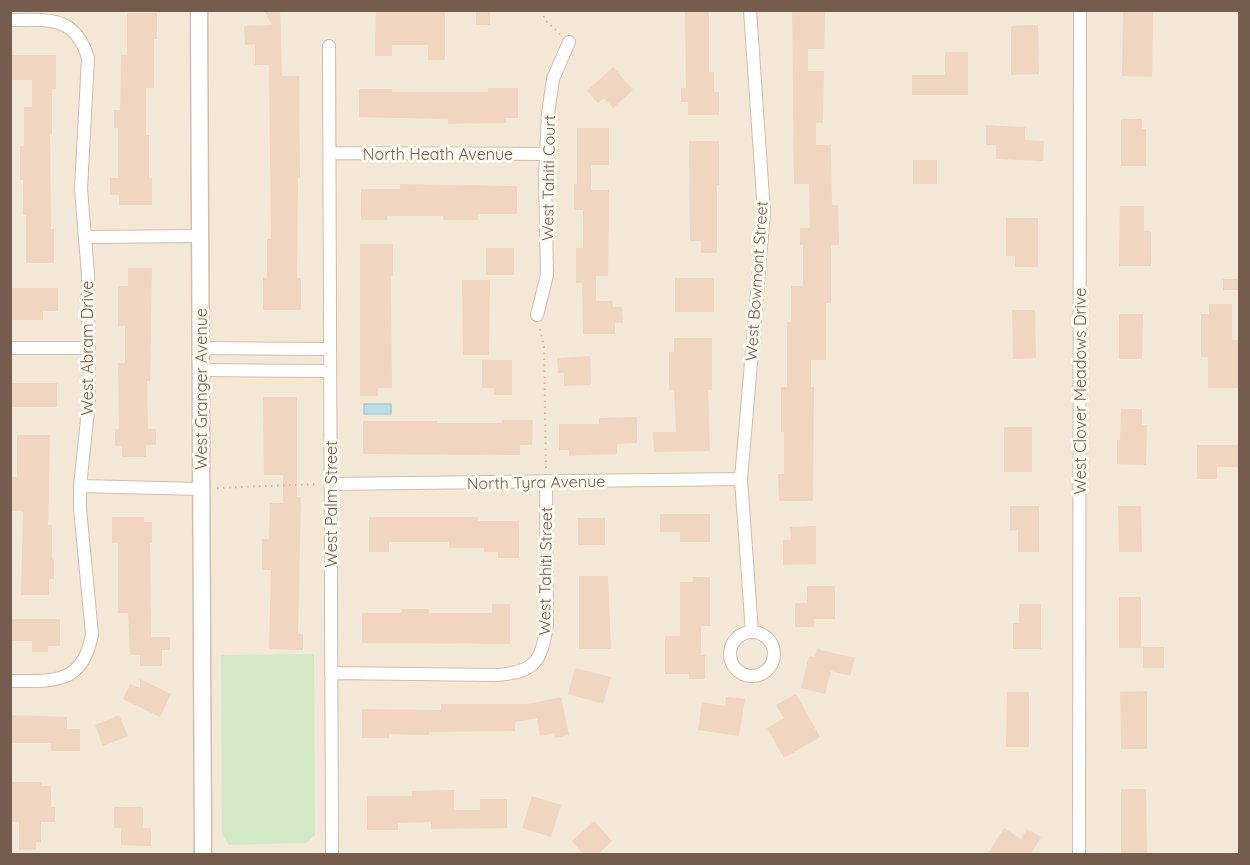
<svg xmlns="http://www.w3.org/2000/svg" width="1250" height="865" font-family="Quicksand,sans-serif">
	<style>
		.residential { fill: #f3e7d6 }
		.green { fill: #d3e9c6 }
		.water { fill: #bcdee5; stroke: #a3cdd7; stroke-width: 1.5 }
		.building { fill: #f0d5c0 }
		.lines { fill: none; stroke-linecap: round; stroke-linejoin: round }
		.street-casing { stroke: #cebdae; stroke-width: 14 }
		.secondary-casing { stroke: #d2bfae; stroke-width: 19 }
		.path { stroke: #d6b8a3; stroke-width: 2; stroke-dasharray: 1.5 4.5; stroke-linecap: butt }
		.street { stroke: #fff; stroke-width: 12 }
		.secondary { stroke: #fff; stroke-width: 16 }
		.labels { text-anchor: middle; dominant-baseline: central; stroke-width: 6; stroke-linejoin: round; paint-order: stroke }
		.street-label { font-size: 16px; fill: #755c4c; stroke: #fef9ee }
	</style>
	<rect width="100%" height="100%" fill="#fcf5e8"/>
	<!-- residential -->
	<path class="residential" d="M10,11H1239V854H11Z"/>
	<!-- green -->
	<path class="green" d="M314,654L315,835L306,843L229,845L222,834L221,655Z"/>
	<!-- water -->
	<path class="water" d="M364,404H391V414H364Z"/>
	<!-- building -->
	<path class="building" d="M264,10H280L282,76H299L300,178H298L297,278H301V310H263V278H267V239H271L269,65H255V44L245,45L244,26L272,25Z
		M429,10H445V60H428V45H392V56H375L376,11Z
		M476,10H490V25H476Z
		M685,10H709V72H714V92H719V115H688V102H681V88H686Z
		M1123,10H1153L1152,77L1122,76Z
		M792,11H825L824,49H808V71H824L823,123H816V145H831L832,205H838L839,245H831V303H826V360H811V387H814L813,501H779L778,474H784V432H781V387H787V322H791V286H803V245H800V228H810L809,184H794Z
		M127,13H157V39H154V88H146V135H149V178H152V205H119V195H110V178H118V128H114V110H120L121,55H127Z
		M1038,25L1039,74L1011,75V26Z
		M945,52H968V95H912V75H945Z
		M10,55H56V89H52V134H50L51,229H54V263H26V215H23V180H20V146H24V107H32V80H10Z
		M613,67L633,90L613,108L604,98L598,103L587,91Z
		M488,88H518V118H506V123L448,124V119L359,117V89H392V92H488Z
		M1121,119H1142V129H1146V166H1121Z
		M986,125L1025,127V140L1044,141L1043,161L996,159V145H986Z
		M577,128H609V165H591V190H609L608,276H596V301H612L613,307H622L623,323H615V334H583L582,283H576V248H583V210H574V184H577Z
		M689,141H719V185H717V253H701V241H690Z
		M913,160H937V184H913Z
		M400,184L517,186V214H478V220H443V216H387V220H361V189H400Z
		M1120,206H1144V231H1151V266H1119Z
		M1006,218H1038V267H1015V256H1006Z
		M360,244H393V276H391L392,388H378V396H360Z
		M486,248H514V275H486Z
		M128,268H152L150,381H147L148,429H156V445H146V457H122V446H115V429H119L118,363H125V326H118V286H128Z
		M675,278H714V312H675Z
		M1223,279H1239V290H1223Z
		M462,280H490L489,355H463Z
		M10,288H58V311H43V320H10Z
		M1209,304H1232V340H1239V388H1208V357H1201V314H1209Z
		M1012,310H1035L1036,358L1013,359Z
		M1119,314H1143L1142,359H1119Z
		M674,338H712V390H708L710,451L654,452L653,432H676L674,390H669V352H674Z
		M590,356L591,385L564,386V373H558L557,358Z
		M482,360H512V395H494V388H482Z
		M10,383H57V407H10Z
		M263,397H297V497H301L298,634H303V650L269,649L271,570H262V539H269L270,503H283V475H264Z
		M1121,409H1142V425H1147L1146,465L1117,464V440H1120Z
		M637,417V443L617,444V454L569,456V450H559V424H599V418Z
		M502,420H533L532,445H520V455L363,454V421H437V423H502Z
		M1004,427H1032V472H1004Z
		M17,435H50L48,525H52V559L54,560V579H49V595H21L23,511H12V477H17Z
		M1197,445H1239V467H1217V479H1197Z
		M1010,506H1039V552H1018V530L1010,531Z
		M1118,506H1141L1142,552H1119Z
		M660,514H710V542H680V532H660Z
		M112,517H144V522H152V543H150L151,637H170V650H162V666H140V655H130L128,613H118V543H112Z
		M369,517H478V521H519V558H498V552H484V548H449V542H389V552H369Z
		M578,518H605V545H578Z
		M816,526V564L783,565V540H791L790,527Z
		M579,576H608L611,649H579Z
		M693,577H710V626H701V655H705V679H689V674H665V636H680V582H693Z
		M807,586H835V619H814V627H795V603H807Z
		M1119,597H1141V648H1119Z
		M492,604H510V644L362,643V613H402V609H429V613H492Z
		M1019,604H1041V649H1013V623H1019Z
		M10,619H60V646H48V652H32V641H10Z
		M1143,647H1164V668H1143Z
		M817,649L855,658L850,676L831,671L825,694L801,688L809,656L815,657Z
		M575,668L611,677L603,704L568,694Z
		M140,679L171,694L160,717L123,699L130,684L140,688Z
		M1147,691V749H1121L1120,692Z
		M1007,692H1029V747H1006Z
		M796,694L820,737L784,758L767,728L784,718L776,705Z
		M561,697L569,735L555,738L554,733L540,736L537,718L515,722V731L429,732V735L389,734V738H362V709L441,710V704H528Z
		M726,697L745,699L739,736L698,730L702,702L725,706Z
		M10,715L67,717V729H80V751H51V743H10Z
		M119,715L128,736L103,746L95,725Z
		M10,782H42V786H51V807H55V822H41V842H36V850H19V822H12Z
		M1121,789H1146L1147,853H1121Z
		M454,790V810H480V799H507V828L431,829V822L398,823V830H367V796H412V791Z
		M532,796L561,805L551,837L522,828Z
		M114,807H143V828H151V846L121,845V828H114Z
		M594,821L612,841L597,855H584L572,841Z
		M1004,828L1021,839L1027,829L1041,837L1030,855H987Z"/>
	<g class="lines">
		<defs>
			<path id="street" d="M750,10L764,212L741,479L752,632
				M10,20C49,20 75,15 88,58L81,189L88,275L89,401L80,486V509L92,634C83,685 54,681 10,681
				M329,46L332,854
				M330,153L546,154
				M85,237L200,236
				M537,315L547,275L545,176L548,114L553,79L569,42
				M10,348H89
				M201,348L330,349
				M201,370L330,371
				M331,484L741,479
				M80,486L201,489
				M730 654a22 22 0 1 1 44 0a22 22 0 1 1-44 0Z
				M331,673L497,675C536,672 541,661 547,625L546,481
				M1079,854L1080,10"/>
			<path id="secondary" d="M199,10L203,854"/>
		</defs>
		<!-- street casing -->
		<use href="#street" class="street-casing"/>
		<!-- secondary casing -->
		<use href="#secondary" class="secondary-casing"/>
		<!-- path -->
		<path class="path" d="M544,10V19L560,34
			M540,329L544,347L546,470
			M217,488L319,484"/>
		<!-- street -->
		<use href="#street" class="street"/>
		<!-- secondary -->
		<use href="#secondary" class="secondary"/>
	</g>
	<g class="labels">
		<!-- street labels -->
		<g class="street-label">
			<text x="438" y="154">North Heath Avenue</text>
			<text transform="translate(548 178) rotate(-89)">West Tahiti Court</text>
			<text transform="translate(756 281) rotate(-86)">West Bowmont Street</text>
			<text transform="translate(87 348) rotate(-90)">West Abram Drive</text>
			<text transform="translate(201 389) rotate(-90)">West Granger Avenue</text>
			<text transform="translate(1080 391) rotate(-90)">West Clover Meadows Drive</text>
			<text transform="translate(536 482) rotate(-1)">North Tyra Avenue</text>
			<text transform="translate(331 504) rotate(-90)">West Palm Street</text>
			<text transform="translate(545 571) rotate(-89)">West Tahiti Street</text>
		</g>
	</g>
	<!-- border -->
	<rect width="1250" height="865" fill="none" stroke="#755c4c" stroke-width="24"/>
</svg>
